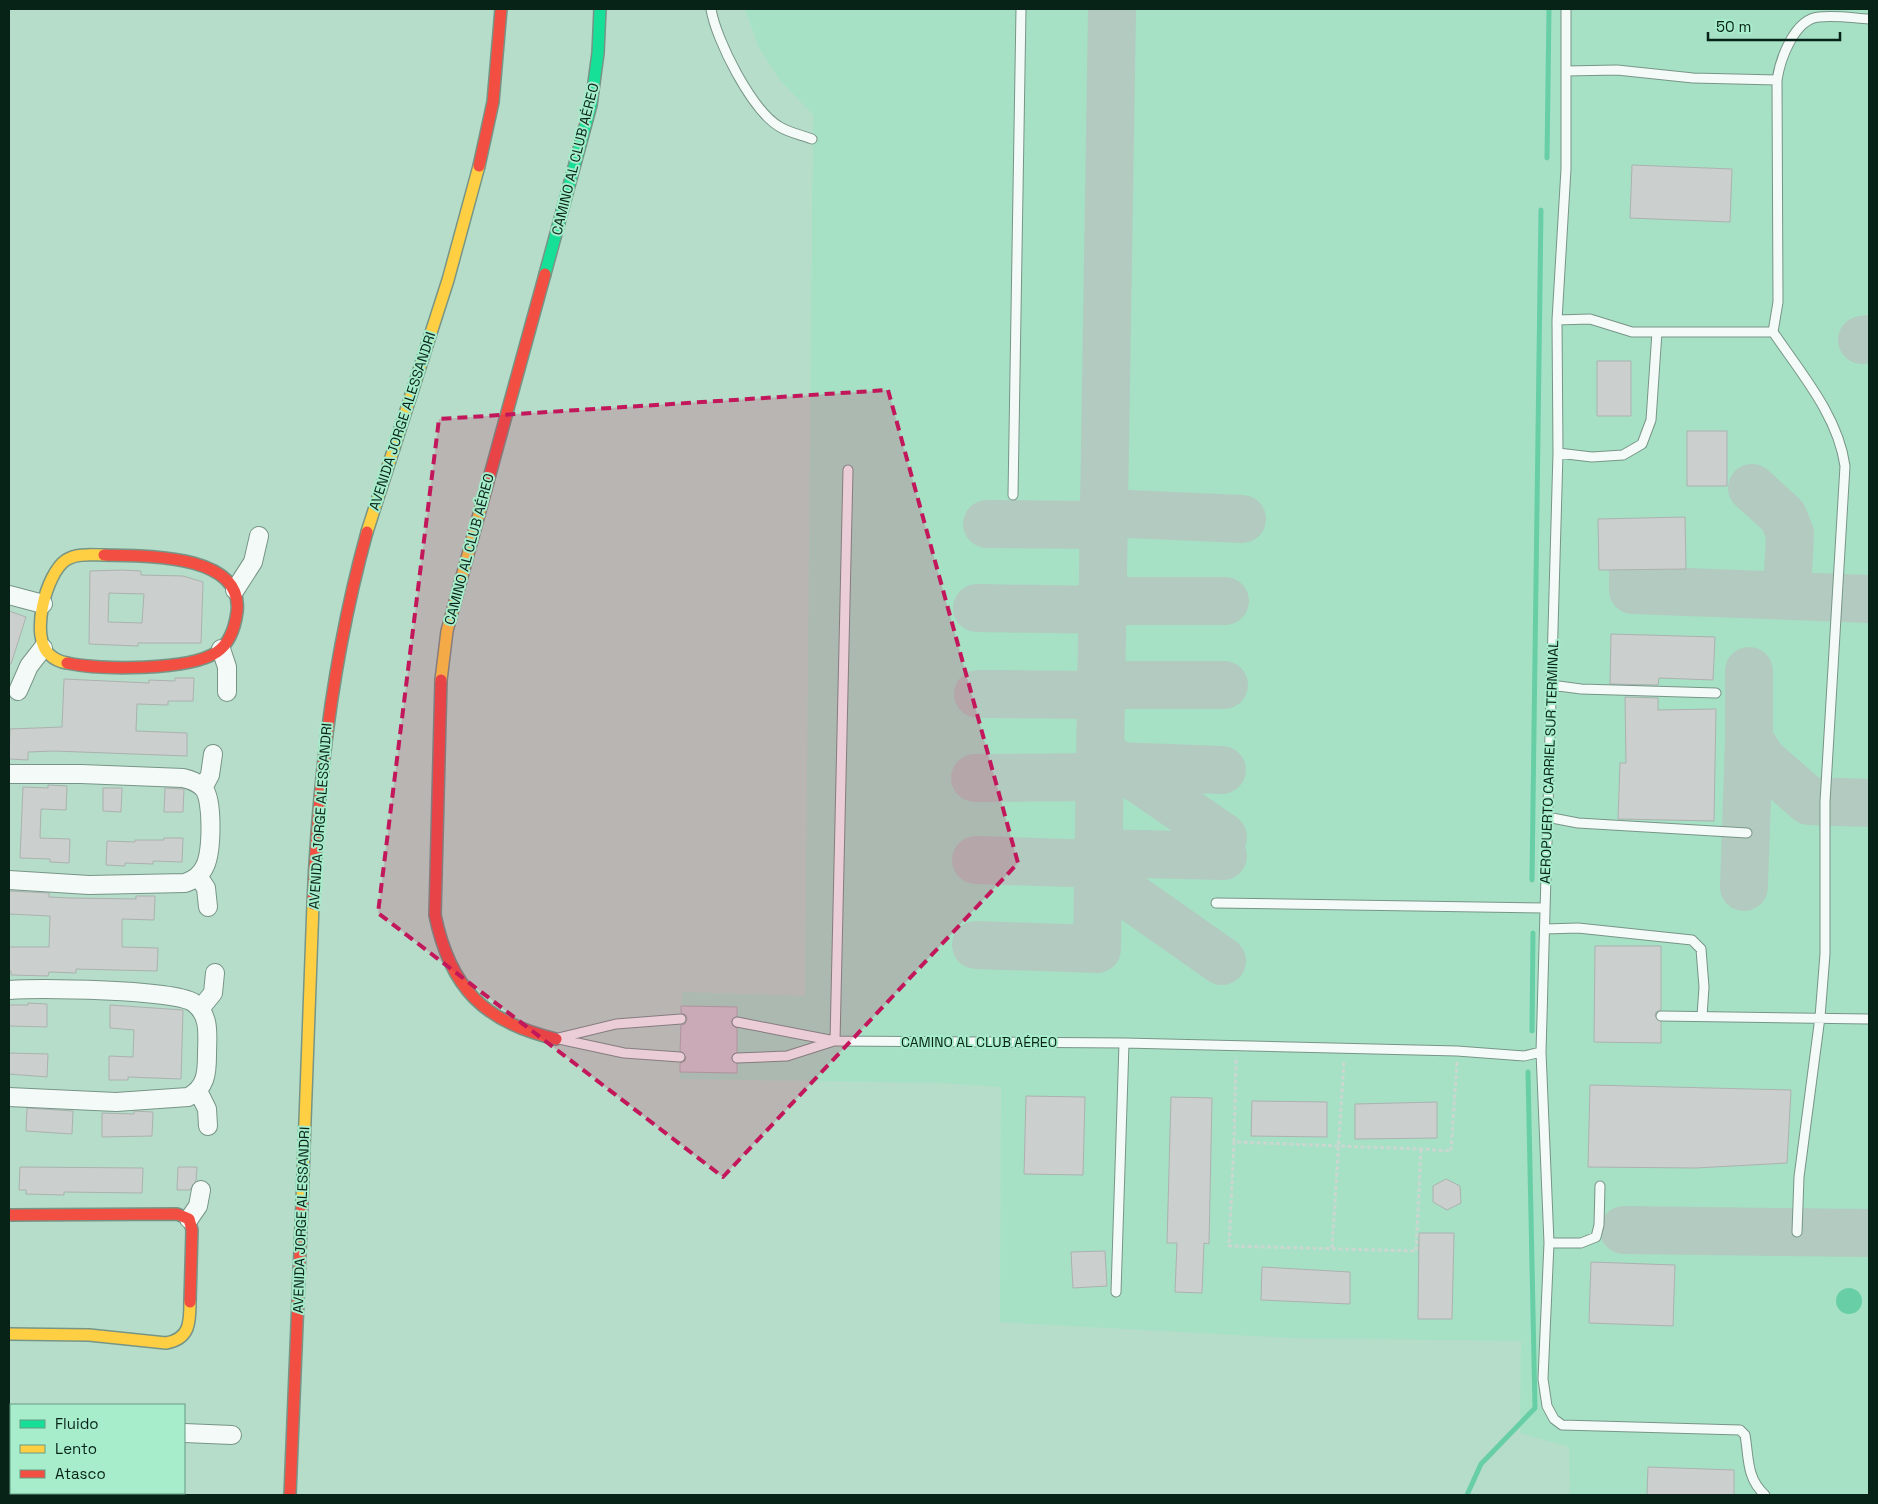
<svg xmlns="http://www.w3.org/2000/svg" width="1878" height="1504" font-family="'Space Grotesk',sans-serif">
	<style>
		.built { fill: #a6e1c6 }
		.water { fill: #68cea6 }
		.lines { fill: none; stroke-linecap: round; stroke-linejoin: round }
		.stream { stroke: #68cea6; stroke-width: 5 }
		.taxiway { stroke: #b2cabf; stroke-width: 48 }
		.building { fill: #cbcfce; stroke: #abb2af; fill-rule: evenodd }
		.lane-casing { stroke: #779587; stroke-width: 11 }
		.street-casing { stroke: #779587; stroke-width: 20 }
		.fast-casing { stroke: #779587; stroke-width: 14 }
		.slow-casing { stroke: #779587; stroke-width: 14 }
		.jam-casing { stroke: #779587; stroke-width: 14 }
		.path { stroke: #cad7d1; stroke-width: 3; stroke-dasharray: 4 2.5; stroke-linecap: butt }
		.lane { stroke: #f4faf7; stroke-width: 9 }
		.street { stroke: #f4faf7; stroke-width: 18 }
		.fast { stroke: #16e098; stroke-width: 11 }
		.slow { stroke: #ffcf43; stroke-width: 11 }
		.jam { stroke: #f24e42; stroke-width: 11 }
		.marked { fill: #c2185b; fill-opacity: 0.2; stroke: #c2185b; stroke-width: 4; stroke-dasharray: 10 6; stroke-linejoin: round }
		.labels { text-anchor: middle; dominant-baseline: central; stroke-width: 4; stroke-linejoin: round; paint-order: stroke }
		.street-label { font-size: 14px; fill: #072318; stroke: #a7eccb }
	</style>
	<rect width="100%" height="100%" fill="#b6ddca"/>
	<!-- built -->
	<path class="built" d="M745,9H1869V1495H1570L1569,1447L1520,1433L1521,1341L1291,1338L1000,1322L1001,1087L940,1083L680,1079L682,992L805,996L813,115L780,80L759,48Z"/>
	<!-- water -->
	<path class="water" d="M1836 1301a13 13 0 1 1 26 0a13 13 0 1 1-26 0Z"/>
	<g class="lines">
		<!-- stream -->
		<path class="stream" d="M1547,158L1549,9
			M1532,880L1541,210
			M1532,1031L1533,933
			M1467,1495L1481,1464L1535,1408L1528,1072"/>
		<!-- taxiway -->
		<path class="taxiway" d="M1862,340L1869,339
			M1752,488L1783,516L1790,534L1787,594
			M1105,513L1242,519
			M987,524L1104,525
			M1633,570V590L1869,599
			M1102,601H1225
			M977,608L1103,610
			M1749,671V739L1762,760L1809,801L1869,803
			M1103,685H1224
			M978,694L1101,695
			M1101,753L1223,837
			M1115,766L1222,770
			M975,778L1101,777
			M1099,853L1223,856
			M976,860L1098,864
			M1098,874L1222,961
			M1744,887L1749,739
			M976,945L1097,949L1112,9
			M1624,1230L1869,1233"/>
	</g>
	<!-- building -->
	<path class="building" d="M1632,165L1732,169L1730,222L1630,218Z
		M1597,361H1631V416H1597Z
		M1687,431H1727V486H1687Z
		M1685,517L1686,569L1599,570L1598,519Z
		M122,570L141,571V575L183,576L203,582L201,643H138V646L89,644L90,571ZM109,593L144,594L142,623L108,622Z
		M9,611L26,617L11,664H9Z
		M1611,634L1715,637L1713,680L1659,678L1658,685L1610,684Z
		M175,678H194L193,701H168V705L137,704L136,731L187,733V756L54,751L28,752V760L9,759L10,729L62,727L64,679L149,683V680L175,681Z
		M1625,697L1658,698V710L1716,709L1714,821L1618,819L1620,763H1626Z
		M48,785L67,786L66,810L41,809L40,838L70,839L69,863L50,862V859L20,858L23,787L48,788Z
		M103,788H122L121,812L103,811Z
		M165,788L184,789L183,812H164Z
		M164,838H183L182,862L153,861V864L125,863V866L106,865L107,841L135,842V840H164Z
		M9,891L49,893V897L70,898L136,899V896H155L154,920L122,919V947L158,948L157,971L76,969V973L49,972L48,976L11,975V971H9V947H49L50,916L9,914Z
		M1595,946H1661V1010L1656,1012L1655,1016L1661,1022V1043L1594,1042Z
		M28,1003L47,1004V1027L9,1026V1005H28Z
		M110,1005L183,1010L181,1079L128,1077V1080H109V1056L133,1057L134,1030L110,1028Z
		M681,1006L737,1007V1016L731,1021L733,1026L737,1028V1052L731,1058L737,1064V1073L680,1072V1063L685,1061L686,1057L680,1051L681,1025L685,1024L687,1019L686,1015L681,1013Z
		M9,1053L48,1054L47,1077L9,1074Z
		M1590,1085L1791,1090L1787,1163L1696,1168L1588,1167Z
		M1026,1096L1085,1097L1083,1175L1024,1174Z
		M1171,1097L1212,1098L1209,1244L1204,1243L1202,1293L1175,1292L1177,1243H1167Z
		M1252,1101L1327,1102V1137L1251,1136Z
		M1437,1102V1138L1355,1139V1104Z
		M27,1108L73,1111L72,1134L26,1131Z
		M134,1111L153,1112L152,1136L102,1137V1113L134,1114Z
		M20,1167L143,1168L142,1193L64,1192V1195L26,1194V1190H19Z
		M178,1167H197L196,1181L190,1190H177Z
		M1446,1179L1460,1186L1461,1203L1447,1210L1433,1202V1186Z
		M1419,1233H1454L1452,1319H1418Z
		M1105,1251L1107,1286L1073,1288L1071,1252Z
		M1591,1262L1675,1265L1673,1326L1589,1323Z
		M1262,1267L1350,1272V1304L1261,1300Z
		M1648,1467L1734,1470V1495H1647Z"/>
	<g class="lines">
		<defs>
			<path id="lane" d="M711,9C716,40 752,111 780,127C790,133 802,135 812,139
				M1566,9V169L1557,320L1558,453L1541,1052L1549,1243L1543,1379L1547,1406L1554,1419L1562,1425L1740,1430L1745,1435C1749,1457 1746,1478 1765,1495
				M1566,71L1617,70L1693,78L1777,80
				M1557,320L1590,319L1632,332H1773
				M1558,453L1592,457L1623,455L1642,444L1651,420L1657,332
				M1013,495L1021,9
				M1551,685L1581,689L1716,693
				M1547,817L1578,823L1747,833
				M1216,903L1545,908
				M1545,929L1578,928L1692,940L1701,949L1704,987L1702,1016
				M1661,1016L1869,1019
				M737,1022L835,1041L1124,1043
				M558,1038L616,1024L681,1019
				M559,1039L624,1053L680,1057
				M835,1041L848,470
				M737,1058L787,1056L834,1041
				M1797,1232L1799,1177L1820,1017L1825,954V802L1845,466C1838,416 1801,373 1773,332L1778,302L1777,80C1780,60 1794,19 1819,17C1835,15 1853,18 1869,19
				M1549,1243H1581L1596,1237L1599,1225L1600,1186
				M1116,1292L1124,1043L1457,1051L1524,1056L1541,1052"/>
			<path id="street" d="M235,590L253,562L259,536
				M9,595L43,604
				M221,649L227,667V692
				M18,691L29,666L43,648
				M9,774H81L183,778C191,780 198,782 204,789C213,801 212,851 205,866C201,875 194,880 185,883L89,885L9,880
				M203,788L210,775L213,754
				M198,876L206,888L208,907
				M9,990C38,988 176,989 194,1003C211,1016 207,1036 207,1055C207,1073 206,1088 188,1097L116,1102L9,1097
				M200,1009L213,993L215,973
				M198,1091L207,1109L208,1126
				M189,1219L198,1206L201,1190
				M9,1429H11
				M184,1433L232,1435"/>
			<path id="fast" d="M545,274L591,105L598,53L600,9"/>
			<path id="slow" d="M367,532L448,280L479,166
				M67,663C61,662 54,659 50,655C29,638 46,573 66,560C77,553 92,555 104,555
				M441,680L447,631L486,489
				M302,1202L313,904
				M9,1334L89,1335L166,1343C190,1339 190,1322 190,1302"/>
			<path id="jam" d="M479,166L493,102L501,9
				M486,489L545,274
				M67,663C100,670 189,671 217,652C230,643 235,627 237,612C244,553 143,556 104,555
				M441,680L435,915C450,988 484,1022 556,1039
				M313,904C318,778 333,655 367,532
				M9,1215L177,1214L189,1219L192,1230L190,1302
				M290,1495L302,1202"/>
		</defs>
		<!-- lane casing -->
		<use href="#lane" class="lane-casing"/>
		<!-- street casing -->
		<use href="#street" class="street-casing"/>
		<!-- fast casing -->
		<use href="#fast" class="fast-casing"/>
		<!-- slow casing -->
		<use href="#slow" class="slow-casing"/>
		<!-- jam casing -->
		<use href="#jam" class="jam-casing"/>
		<!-- path -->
		<path class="path" d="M1234,1142L1236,1057
			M1421,1149L1416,1251L1229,1246L1234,1142L1421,1149L1451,1151L1457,1062
			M1332,1248L1344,1060"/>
		<!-- lane -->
		<use href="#lane" class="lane"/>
		<!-- street -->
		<use href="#street" class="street"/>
		<!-- fast -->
		<use href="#fast" class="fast"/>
		<!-- slow -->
		<use href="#slow" class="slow"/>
		<!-- jam -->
		<use href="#jam" class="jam"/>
	</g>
	<!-- marked area -->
	<path class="marked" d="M888,390L1018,863L723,1177L378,913L439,419Z"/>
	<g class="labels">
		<!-- street labels -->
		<g class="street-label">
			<text transform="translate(575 159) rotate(-76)">CAMINO AL CLUB AÉREO</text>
			<text transform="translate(402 421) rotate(-72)">AVENIDA JORGE ALESSANDRI</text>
			<text transform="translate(469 549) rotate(-75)">CAMINO AL CLUB AÉREO</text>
			<text transform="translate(1549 762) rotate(-88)">AEROPUERTO CARRIEL SUR TERMINAL</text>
			<text transform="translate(320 816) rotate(-86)">AVENIDA JORGE ALESSANDRI</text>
			<text x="979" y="1042">CAMINO AL CLUB AÉREO</text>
			<text transform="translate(301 1220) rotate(-88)">AVENIDA JORGE ALESSANDRI</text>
		</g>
	</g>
	<!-- border -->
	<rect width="1878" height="1504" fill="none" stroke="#072318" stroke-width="20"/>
	<!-- legend -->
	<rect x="10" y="1404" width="175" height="90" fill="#a7eccb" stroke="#679c83"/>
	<rect x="20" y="1420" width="25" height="8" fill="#16e098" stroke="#679c83"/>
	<text x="55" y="1429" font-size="15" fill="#072318">Fluido</text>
	<rect x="20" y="1445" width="25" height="8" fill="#ffcf43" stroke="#679c83"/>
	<text x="55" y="1454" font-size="15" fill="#072318">Lento</text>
	<rect x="20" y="1470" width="25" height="8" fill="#f24e42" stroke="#679c83"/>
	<text x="55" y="1479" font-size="15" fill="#072318">Atasco</text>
	<!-- scale -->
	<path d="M1708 32v8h132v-8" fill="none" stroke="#072318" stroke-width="2.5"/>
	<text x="1716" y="32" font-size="15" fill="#072318" stroke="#a7eccb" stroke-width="4" paint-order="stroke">50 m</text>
</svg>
